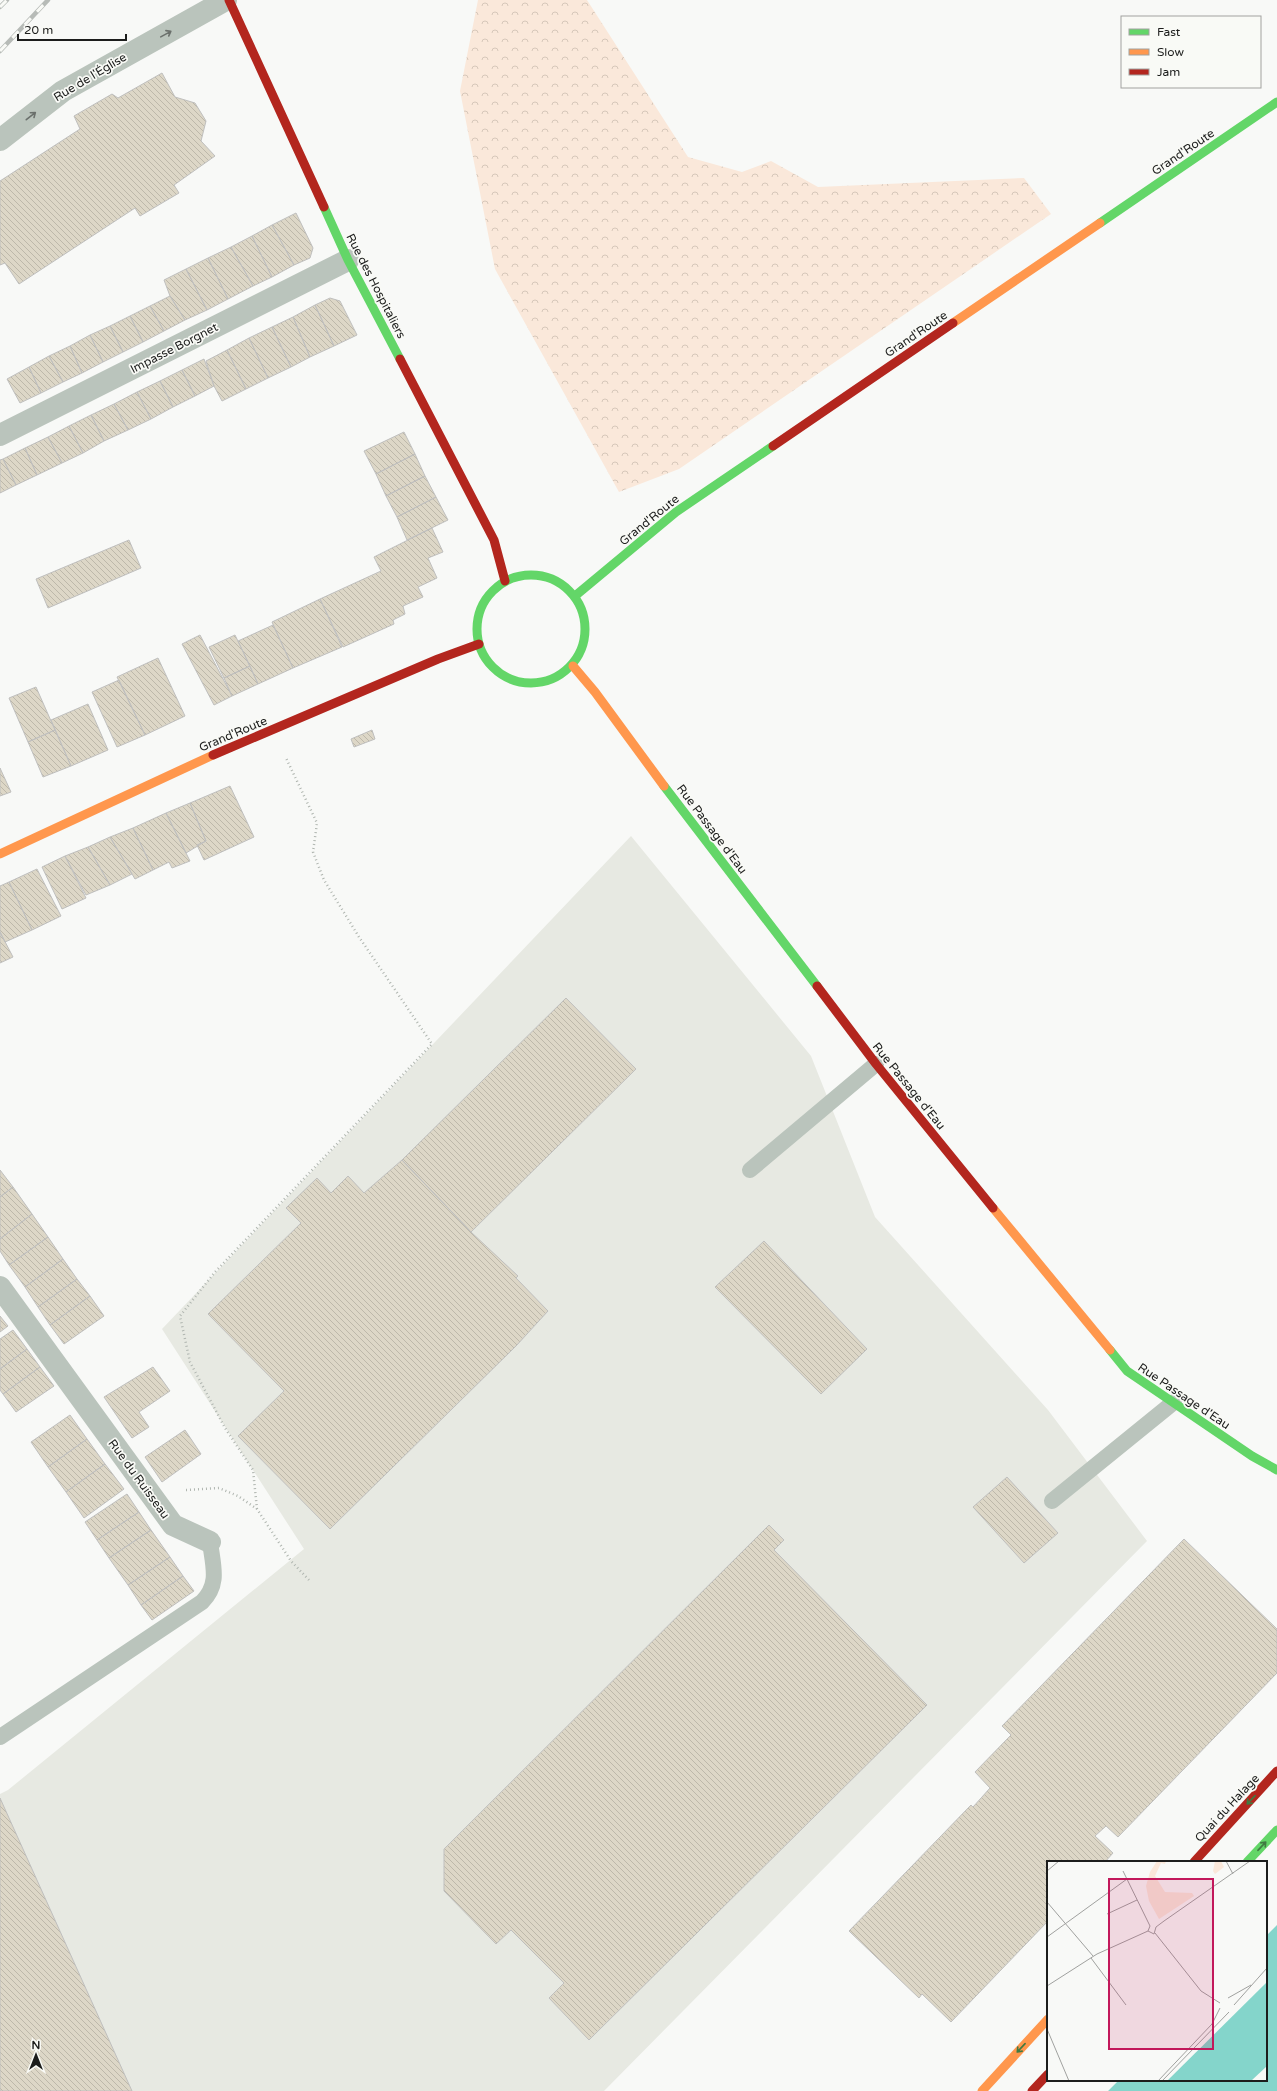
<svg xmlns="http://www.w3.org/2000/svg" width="1277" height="2091" font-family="'Varela Round',sans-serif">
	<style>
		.built { fill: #e7e9e2 }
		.forest { fill: url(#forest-crowns) }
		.water { fill: #84d5cb }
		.building { fill: url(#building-back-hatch); stroke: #bfbfbe }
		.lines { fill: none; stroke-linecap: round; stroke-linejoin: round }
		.path { stroke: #b0b6b0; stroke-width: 2.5; stroke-dasharray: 1 3; stroke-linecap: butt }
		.lane { stroke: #bac4bc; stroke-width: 16 }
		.street { stroke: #bac4bc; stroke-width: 22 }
		.fast { stroke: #63d668; stroke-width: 9 }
		.slow { stroke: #ff974d; stroke-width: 9 }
		.jam { stroke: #b3261e; stroke-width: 9 }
		.rail-casing { stroke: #b7bbb7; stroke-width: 4.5 }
		.rail { stroke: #f9faf6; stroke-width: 3; stroke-dasharray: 9; stroke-linecap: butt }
		.oneway { stroke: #6b706c }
		.oneway2 { stroke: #407a42 }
		.labels { text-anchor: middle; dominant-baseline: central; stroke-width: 3.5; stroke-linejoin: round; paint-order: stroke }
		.street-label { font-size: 12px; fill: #1c1d1c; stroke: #f9faf6 }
		.inset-road { fill: none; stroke: #a0a19f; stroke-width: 1 }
		.view { fill: #c2185b; fill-opacity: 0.15; stroke: #c2185b; stroke-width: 2 }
		.inset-edge { fill: none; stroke: #1c1d1c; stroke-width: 2 }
	</style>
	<defs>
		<pattern id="forest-crowns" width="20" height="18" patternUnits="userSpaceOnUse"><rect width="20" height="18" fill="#fae8da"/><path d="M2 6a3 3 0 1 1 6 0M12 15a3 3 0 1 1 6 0" fill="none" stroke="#d6c7ba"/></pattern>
		<pattern id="building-back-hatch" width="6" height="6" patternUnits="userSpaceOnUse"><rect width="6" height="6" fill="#ddd7c7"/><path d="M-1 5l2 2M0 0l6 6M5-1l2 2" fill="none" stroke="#bdb8aa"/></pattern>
	</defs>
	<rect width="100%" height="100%" fill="#f8f9f7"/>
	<!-- built -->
	<path class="built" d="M631,836L811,1056L875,1217L1048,1410L1147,1541L604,2091H0V1794L8,1790L304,1549L162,1329Z"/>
	<!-- forest -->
	<path class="forest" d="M478,0H587L688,157L742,172L771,161L818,187L1024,178L1051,214L679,469L619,492L495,269L460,91Z"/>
	<!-- water -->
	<path class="water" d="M1277,1925V2091H1108L1119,2080H1266V1936Z"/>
	<!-- building -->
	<path class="building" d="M162,73L175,97L195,103L206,121L201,141L215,156L174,185L179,193L140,216L135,208L19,284L5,263L0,265V181L80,129L74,116L112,94L118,98Z
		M296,213L313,248L310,258L294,265L272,225Z
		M272,225L294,265L272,277L252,236Z
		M252,236L272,277L253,286L231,247Z
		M231,247L253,286L228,299L208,258Z
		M208,258L228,299L207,310L186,269Z
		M186,269L207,310L185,320L170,296L164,280Z
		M170,296L185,320L164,331L150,306Z
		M330,298L340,301L357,335L334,346L315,305Z
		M315,305L334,346L310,357L293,317Z
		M150,306L164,331L143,342L130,316Z
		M130,316L143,342L123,352L110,326Z
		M293,317L310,357L291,367L272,327Z
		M110,326L123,352L103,362L90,335Z
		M272,327L291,367L268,378L249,338Z
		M90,335L103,362L82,373L70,346Z
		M249,338L268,378L246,389L227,350Z
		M70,346L82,373L63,382L49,356Z
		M227,350L246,389L222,401L214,386L206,361Z
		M49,356L63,382L41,393L29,367Z
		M204,359L214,386L195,396L182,370Z
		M29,367L41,393L20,403L7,379Z
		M182,370L195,396L173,407L160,381Z
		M160,381L173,407L151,419L137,392Z
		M137,392L151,419L128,430L114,404Z
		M114,404L128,430L104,441L91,415Z
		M91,415L104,441L83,453L69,426Z
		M69,426L83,453L62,463L48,437Z
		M404,432L415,454L376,474L364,451Z
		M48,437L62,463L37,475L25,448Z
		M25,448L37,475L16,485L3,459Z
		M415,454L425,476L386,496L376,474Z
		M3,459L16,485L0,493V460Z
		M425,476L436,497L397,517L386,496Z
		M436,497L448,520L407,540L397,517Z
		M432,528L443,552L428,558L437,578L418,587L423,597L403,606L405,614L393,620L394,624L343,647L320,599L381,571L374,557Z
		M129,540L141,568L48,608L36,579Z
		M320,599L342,647L293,668L272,622Z
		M273,625L293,668L258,684L238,641Z
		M200,635L232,696L214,705L182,644Z
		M235,635L250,666L224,678L209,647Z
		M158,658L185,716L145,735L117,677Z
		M250,666L258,684L232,696L224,678Z
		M119,680L145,735L117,747L92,692Z
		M36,687L55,730L28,742L9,698Z
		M88,704L108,750L71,766L51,720Z
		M55,730L71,766L43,777L28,742Z
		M372,730L375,739L354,747L351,739Z
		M0,768L11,792L0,796Z
		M230,786L254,837L204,860L197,845L206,841L190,803Z
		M190,803L206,841L186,853L166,813Z
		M166,813L190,861L172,868L169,862L153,870L133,828Z
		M133,828L153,870L135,879L110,837Z
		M110,837L132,874L110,885L88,847Z
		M88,847L110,885L86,895L65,856Z
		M65,856L86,898L62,909L42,867Z
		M37,869L61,916L32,930L9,882Z
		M9,882L32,930L5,942L0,932V886Z
		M0,932L13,957L0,963Z
		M566,998L636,1069L471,1232L402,1160Z
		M402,1160L471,1232L518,1276L516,1278L548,1311L516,1346L330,1529L238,1436L284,1391L208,1314L301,1223L286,1208L317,1178L331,1193L348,1176L364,1193Z
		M0,1170L13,1187L0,1197Z
		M13,1187L32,1214L0,1239V1197Z
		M32,1214L48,1237L9,1265L0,1251V1239Z
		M48,1237L63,1259L25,1287L9,1265Z
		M764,1241L867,1349L821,1394L715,1287Z
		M63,1259L77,1279L38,1307L25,1287Z
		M77,1279L90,1296L50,1325L38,1307Z
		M90,1296L104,1316L64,1344L50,1325Z
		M0,1316L8,1326L0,1332Z
		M13,1330L27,1349L0,1369V1339Z
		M27,1349L40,1367L3,1394L0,1390V1369Z
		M40,1367L54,1386L16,1412L3,1394Z
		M153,1367L170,1391L139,1412L149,1427L132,1438L104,1397Z
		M70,1415L87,1439L48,1467L31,1442Z
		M185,1430L201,1454L162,1482L145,1457Z
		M87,1439L105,1464L66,1492L48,1467Z
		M105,1464L124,1489L84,1518L66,1492Z
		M1007,1477L1058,1533L1024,1563L973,1507Z
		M127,1494L139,1512L97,1540L85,1522Z
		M139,1512L151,1530L109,1558L97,1540Z
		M769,1525L784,1540L774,1550L927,1705L589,2040L549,1998L564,1983L511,1930L496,1944L444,1891V1849Z
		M151,1530L170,1557L128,1585L109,1558Z
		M1184,1539L1277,1629V1673L1118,1837L1106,1826L1095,1836L1113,1853L1105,1862H1048V1921L951,2022L922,1994L919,1998L849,1931L971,1805L973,1807L990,1788L975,1772L1011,1735L1002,1726Z
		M170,1557L183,1576L141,1605L128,1585Z
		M183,1576L194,1591L152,1620L141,1605Z
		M0,1798L132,2091H0Z"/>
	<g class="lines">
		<!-- path -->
		<path class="path" d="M186,1490L219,1488L238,1496L257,1509L291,1561L309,1580
			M257,1509L253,1470L225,1428L190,1362L180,1316L215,1272L432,1044L359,937L324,880L313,852L317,823L286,758"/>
		<!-- lane -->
		<path class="lane" d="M750,1170L876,1064
			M1052,1501L1174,1402
			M0,1737L202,1602C220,1584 213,1566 210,1542"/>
		<!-- street -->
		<path class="street" d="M0,140L63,91L226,0
			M0,435L348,260
			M0,1287L173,1525L210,1542"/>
		<!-- fast -->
		<path class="fast" d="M324,207L348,260L400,359
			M1100,223L1277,102
			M477 629a54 54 0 1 1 108 0a54 54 0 1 1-108 0Z
			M575,596L676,512L773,446
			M664,786L817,986
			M1110,1350L1127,1371L1252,1456L1277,1470
			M1247,1862L1277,1830"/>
		<!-- slow -->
		<path class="slow" d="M953,323L1100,223
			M573,666L595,692L664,786
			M0,854L213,755
			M993,1208L1110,1350
			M982,2091L1048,2019"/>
		<!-- jam -->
		<path class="jam" d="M229,0L324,207
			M400,359L494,540L505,581
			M773,446L953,323
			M213,755L438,659L479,644
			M817,986L876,1064L993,1208
			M1194,1862L1277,1771
			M1032,2091L1048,2074"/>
		<defs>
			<path id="rail" d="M0,7L7,0
				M0,51L48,0"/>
		</defs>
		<!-- rail casing -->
		<use href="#rail" class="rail-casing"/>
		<!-- rail -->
		<use href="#rail" class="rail"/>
	</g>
	<!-- one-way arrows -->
	<defs><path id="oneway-shaft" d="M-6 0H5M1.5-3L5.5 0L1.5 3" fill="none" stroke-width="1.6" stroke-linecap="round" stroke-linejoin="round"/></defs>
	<g class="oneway">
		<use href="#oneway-shaft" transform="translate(166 34) rotate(-29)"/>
		<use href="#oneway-shaft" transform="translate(31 116) rotate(-38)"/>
	</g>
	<g class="oneway2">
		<use href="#oneway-shaft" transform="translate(1251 1800) rotate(133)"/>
		<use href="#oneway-shaft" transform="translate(1262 1846) rotate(-47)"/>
		<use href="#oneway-shaft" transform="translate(1021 2048) rotate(133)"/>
	</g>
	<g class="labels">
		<!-- street labels -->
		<g class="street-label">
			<text transform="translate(90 77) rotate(-31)">Rue de l'Église</text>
			<text transform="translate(1183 152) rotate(-34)">Grand'Route</text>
			<text transform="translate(376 286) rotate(63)">Rue des Hospitaliers</text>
			<text transform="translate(916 334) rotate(-34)">Grand'Route</text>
			<text transform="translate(174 348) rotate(-27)">Impasse Borgnet</text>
			<text transform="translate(649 520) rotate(-39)">Grand'Route</text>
			<text transform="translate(233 734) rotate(-23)">Grand'Route</text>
			<text transform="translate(712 829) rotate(53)">Rue Passage d'Eau</text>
			<text transform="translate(909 1086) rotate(51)">Rue Passage d'Eau</text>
			<text transform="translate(1184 1396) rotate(34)">Rue Passage d'Eau</text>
			<text transform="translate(139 1479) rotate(54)">Rue du Ruisseau</text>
			<text transform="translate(1227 1808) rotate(-47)">Quai du Halage</text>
		</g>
	</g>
	<!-- overview -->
	<g transform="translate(1047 1861)">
		<rect width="220" height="220" fill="#f8f9f7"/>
		<path d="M110,0H119L118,3L114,2L108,15L118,31L145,32L147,35L112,58L102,40L99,25L103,11ZM168,0H174L177,6L168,13L166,10Z" fill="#fae8da"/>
		<path d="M220,121V205L204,220H120Z" fill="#84d5cb"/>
		<path class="inset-road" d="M179,0L186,13M0,10L12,0M76,10L103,65M0,41L46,95M60,53L90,39M101,70L107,73L109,66L117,60L203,0M108,72L154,130L173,142M0,76L80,18M44,97L79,144M0,125L50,93L101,70L103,65M181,137L204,124M187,144L220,107M0,168L22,220M111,220L165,163L173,147M115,220L182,151"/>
		<path class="view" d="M62,18H166V188H62Z"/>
		<rect width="220" height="220" class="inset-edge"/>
	</g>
	<!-- legend -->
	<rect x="1121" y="16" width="140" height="72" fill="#f9faf6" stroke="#a1a29f"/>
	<rect x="1129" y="29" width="20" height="6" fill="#63d668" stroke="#a1a29f"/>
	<text x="1157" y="36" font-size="12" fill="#1c1d1c">Fast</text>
	<rect x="1129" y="49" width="20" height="6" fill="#ff974d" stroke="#a1a29f"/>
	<text x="1157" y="56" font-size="12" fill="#1c1d1c">Slow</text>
	<rect x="1129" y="69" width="20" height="6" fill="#b3261e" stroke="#a1a29f"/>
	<text x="1157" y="76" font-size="12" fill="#1c1d1c">Jam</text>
	<!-- north arrow -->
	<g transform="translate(36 2055)" stroke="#f9faf6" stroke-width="3" paint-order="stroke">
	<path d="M0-3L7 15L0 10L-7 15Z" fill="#1c1d1c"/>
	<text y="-6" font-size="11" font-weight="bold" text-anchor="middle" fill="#1c1d1c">N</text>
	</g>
	<!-- scale -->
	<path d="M18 34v6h108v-6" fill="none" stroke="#1c1d1c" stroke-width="2"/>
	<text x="24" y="34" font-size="12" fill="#1c1d1c" stroke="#f9faf6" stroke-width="3" paint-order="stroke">20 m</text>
</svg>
